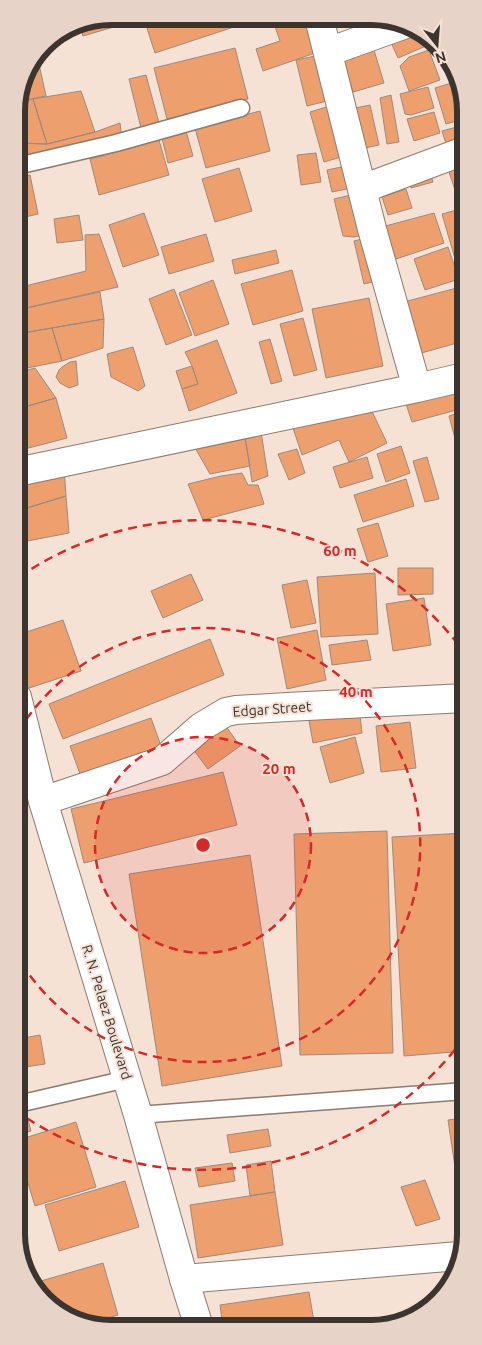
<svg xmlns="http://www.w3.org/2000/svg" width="482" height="1345" font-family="Ubuntu,sans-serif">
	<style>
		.building { fill: #ed9f6d; stroke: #9d8a7f }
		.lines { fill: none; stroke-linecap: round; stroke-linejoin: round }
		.lane-casing { stroke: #8d7b70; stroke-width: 19 }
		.street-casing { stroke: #8d7b70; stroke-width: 30 }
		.secondary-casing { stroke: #8d7b70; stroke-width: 30 }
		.lane { stroke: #fff; stroke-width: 16 }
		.street { stroke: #fff; stroke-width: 28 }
		.secondary { stroke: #fff; stroke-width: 28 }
		.ring { fill: none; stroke: #d62828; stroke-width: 2.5; stroke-dasharray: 9 6 }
		.labels { text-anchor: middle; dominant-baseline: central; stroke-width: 4; stroke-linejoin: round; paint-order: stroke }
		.street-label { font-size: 14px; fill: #3c342f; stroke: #f6e1d5 }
		.rim { fill: none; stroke: #3c342f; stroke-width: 6 }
		.centre { fill: #d62828; stroke: #f6e1d5; stroke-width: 2.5 }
		.ring-label { font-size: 15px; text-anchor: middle; font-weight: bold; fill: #d62828; stroke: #f6e1d5; stroke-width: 4; stroke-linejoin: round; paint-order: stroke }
	</style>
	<rect width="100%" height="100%" fill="#f6e1d5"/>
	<!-- building -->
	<path class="building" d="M111,16H114L117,26L83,36L80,28Z
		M143,16L264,17L155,53Z
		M283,17L309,18L321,51L263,71L256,49L280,41L273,21Z
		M338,18H366L341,27Z
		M409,29L420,35L426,46L398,58L389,38Z
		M436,43L438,44L450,67L448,68Z
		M373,47L384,83L353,92L342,56Z
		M235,48L248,99L167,119L154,68Z
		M429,50L440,80L409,91L400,66L409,57Z
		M37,55L46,96L17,102L26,69Z
		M320,55L331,100L307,106L296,60Z
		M146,75L159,123L141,128L129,79Z
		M458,81L464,93V119L446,124L435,88Z
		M428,87L434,108L411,115L405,114L400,94Z
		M81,91L95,132L47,144L33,99Z
		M391,95L399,142L387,144L380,98Z
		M33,99L47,144L17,143V102Z
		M333,105L348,155L324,162L310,112Z
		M370,105L379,145L365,148L355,108Z
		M260,111L270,151L206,168L195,128Z
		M434,112L440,133L414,141L407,119Z
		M120,123L122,140L17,164V143L47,144L95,132Z
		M464,125V146L448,150L442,131Z
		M186,131L193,156L168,163L162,138Z
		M159,140L169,175L99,195L90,159Z
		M316,153L321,182L301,185L297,155Z
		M464,157V203L460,205L446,163Z
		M351,165L356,187L332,192L327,170Z
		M239,168L252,211L215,222L202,179Z
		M430,172L433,182L411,188L408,179Z
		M30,175L38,214L17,219V178Z
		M406,189L412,208L388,215L382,197Z
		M359,193L369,234L354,237L343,236L334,199Z
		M464,208V275L460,276L442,214Z
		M144,213L159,255L123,267L109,225Z
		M434,213L444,243L390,261L378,228Z
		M79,215L83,240L57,243L54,219Z
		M99,234L118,287L17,310V288L86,271L85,235Z
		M206,234L214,261L169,274L161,247Z
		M370,237L381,280L364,284L354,241Z
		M448,247L459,279L425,290L414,259Z
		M276,250L279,263L235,274L232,260Z
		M292,270L303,311L253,325L241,284Z
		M213,280L229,324L195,336L179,293Z
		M464,286V341L418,354L404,302Z
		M174,289L192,335L166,345L149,299Z
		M100,292L104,319L17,334V310Z
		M369,298L383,366L326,378L312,309Z
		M303,318L317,370L294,376L280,324Z
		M104,319L103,348L62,361L52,328Z
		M52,328L62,361L17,370V334Z
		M270,339L282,381L271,384L259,342Z
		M217,340L237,393L189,411L182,389L198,384L192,366L185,352Z
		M133,347L145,386L138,391L111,377L107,354Z
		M76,361L78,385L69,388L60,383L56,377L59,370L62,367L70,362Z
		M192,366L198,384L182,389L176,371Z
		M35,368L56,398L28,406L17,378V373Z
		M17,378L28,406L17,409Z
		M464,378V408L412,422L403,395Z
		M56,398L67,438L17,451V409Z
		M368,403L387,443L349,462L339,440L302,455L292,425Z
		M464,411V472L449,416Z
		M243,427L250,466L210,474L190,439Z
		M261,432L268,476L252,482L245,436Z
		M401,446L410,473L386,482L377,454Z
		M297,449L305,473L289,480L278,454Z
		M367,457L373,478L340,488L333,467Z
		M427,457L439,499L425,502L413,461Z
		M64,467L66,496L17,511V478Z
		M242,473L248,485H258L264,504L203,520L188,484L221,476Z
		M406,479L414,506L363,522L354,495Z
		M66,496L69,533L17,543V511Z
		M378,523L388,556L368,562L357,529Z
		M398,568H433V594L398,595Z
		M375,573L378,634L321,637L317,577Z
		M191,574L203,600L163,618L151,591Z
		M307,580L316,623L291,628L282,585Z
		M424,598L431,645L393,651L386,604Z
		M63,620L81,671L26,689L17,663V635Z
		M317,630L326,680L287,689L277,638Z
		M210,639L224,675L63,739L49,704Z
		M367,640L371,660L332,665L329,645Z
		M359,707L362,733L313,743L308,715Z
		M151,718L161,746L80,774L70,746Z
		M410,722L416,768L381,772L376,726Z
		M225,725L240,746L208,769L192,748Z
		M355,737L364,773L330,783L320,747Z
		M223,772L237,825L84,863L71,809Z
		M387,831L393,1053L300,1055L294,834Z
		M465,833V1051L404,1056L392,837Z
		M250,855L282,1066L162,1086L129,874Z
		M40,1035L45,1064L18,1068V1039Z
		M25,1109L31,1131L18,1135V1111Z
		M465,1118V1173L456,1174L448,1120Z
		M76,1122L96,1187L35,1206L18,1150V1140Z
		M268,1129L271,1146L230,1153L227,1135Z
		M271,1161L275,1192L250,1196L246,1165Z
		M232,1163L235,1181L199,1187L195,1168Z
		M465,1177V1198L461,1178Z
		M425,1180L440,1219L416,1226L401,1187Z
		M125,1181L139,1227L59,1251L45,1205Z
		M275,1192L283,1245L198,1258L190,1205Z
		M103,1263L118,1315L87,1324L44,1301L34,1283Z
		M309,1292L314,1322L280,1327H223L220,1305Z"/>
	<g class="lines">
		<defs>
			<path id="lane" d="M17,166L116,143L241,108
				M18,1104L127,1079
				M138,1115L465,1091"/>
			<path id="street" d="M319,18L372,229L417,388
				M328,52L403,25
				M362,189L464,151
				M17,472L417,388L464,377
				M43,801L162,761L201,727L226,712L236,710L287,707L465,698
				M184,1279L459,1256"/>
			<path id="secondary" d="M17,697L43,801L138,1115L184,1279L199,1327"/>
		</defs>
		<!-- lane casing -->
		<use href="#lane" class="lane-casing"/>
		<!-- street casing -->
		<use href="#street" class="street-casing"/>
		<!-- secondary casing -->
		<use href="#secondary" class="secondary-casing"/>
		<!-- lane -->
		<use href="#lane" class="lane"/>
		<!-- street -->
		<use href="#street" class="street"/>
		<!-- secondary -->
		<use href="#secondary" class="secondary"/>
	</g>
	<!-- distance rings -->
	<circle cx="203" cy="845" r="108" fill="#d62828" fill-opacity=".12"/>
	<g class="ring">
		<circle cx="203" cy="845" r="108"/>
		<path d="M18 732A217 217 0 1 1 18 958"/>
		<path d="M464 1038A325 325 0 0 1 19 1113M19 577A325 325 0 0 1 464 652"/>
	</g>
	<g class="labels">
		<!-- street labels -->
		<g class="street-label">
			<text transform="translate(272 709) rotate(-4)">Edgar Street</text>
			<text transform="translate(107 1012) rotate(73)">R. N. Pelaez Boulevard</text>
		</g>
	</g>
	<!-- crop -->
	<path d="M0 0H482V1345H0ZM111 25H371A86 86 0 0 1 457 111V1234A86 86 0 0 1 371 1320H111A86 86 0 0 1 25 1234V111A86 86 0 0 1 111 25Z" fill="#e7d3c8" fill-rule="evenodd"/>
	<path class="rim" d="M111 25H371A86 86 0 0 1 457 111V1234A86 86 0 0 1 371 1320H111A86 86 0 0 1 25 1234V111A86 86 0 0 1 111 25Z"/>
	<circle cx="203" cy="845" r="8" class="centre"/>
	<g class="ring-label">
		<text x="340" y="556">60 m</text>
		<text x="356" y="697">40 m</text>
		<text x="279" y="774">20 m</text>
	</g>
	<!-- north arrow -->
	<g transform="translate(437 45) rotate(163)" stroke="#f6e1d5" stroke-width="4" paint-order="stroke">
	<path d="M0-4L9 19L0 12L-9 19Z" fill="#3c342f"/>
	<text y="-8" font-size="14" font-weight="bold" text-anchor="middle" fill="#3c342f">N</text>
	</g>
</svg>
